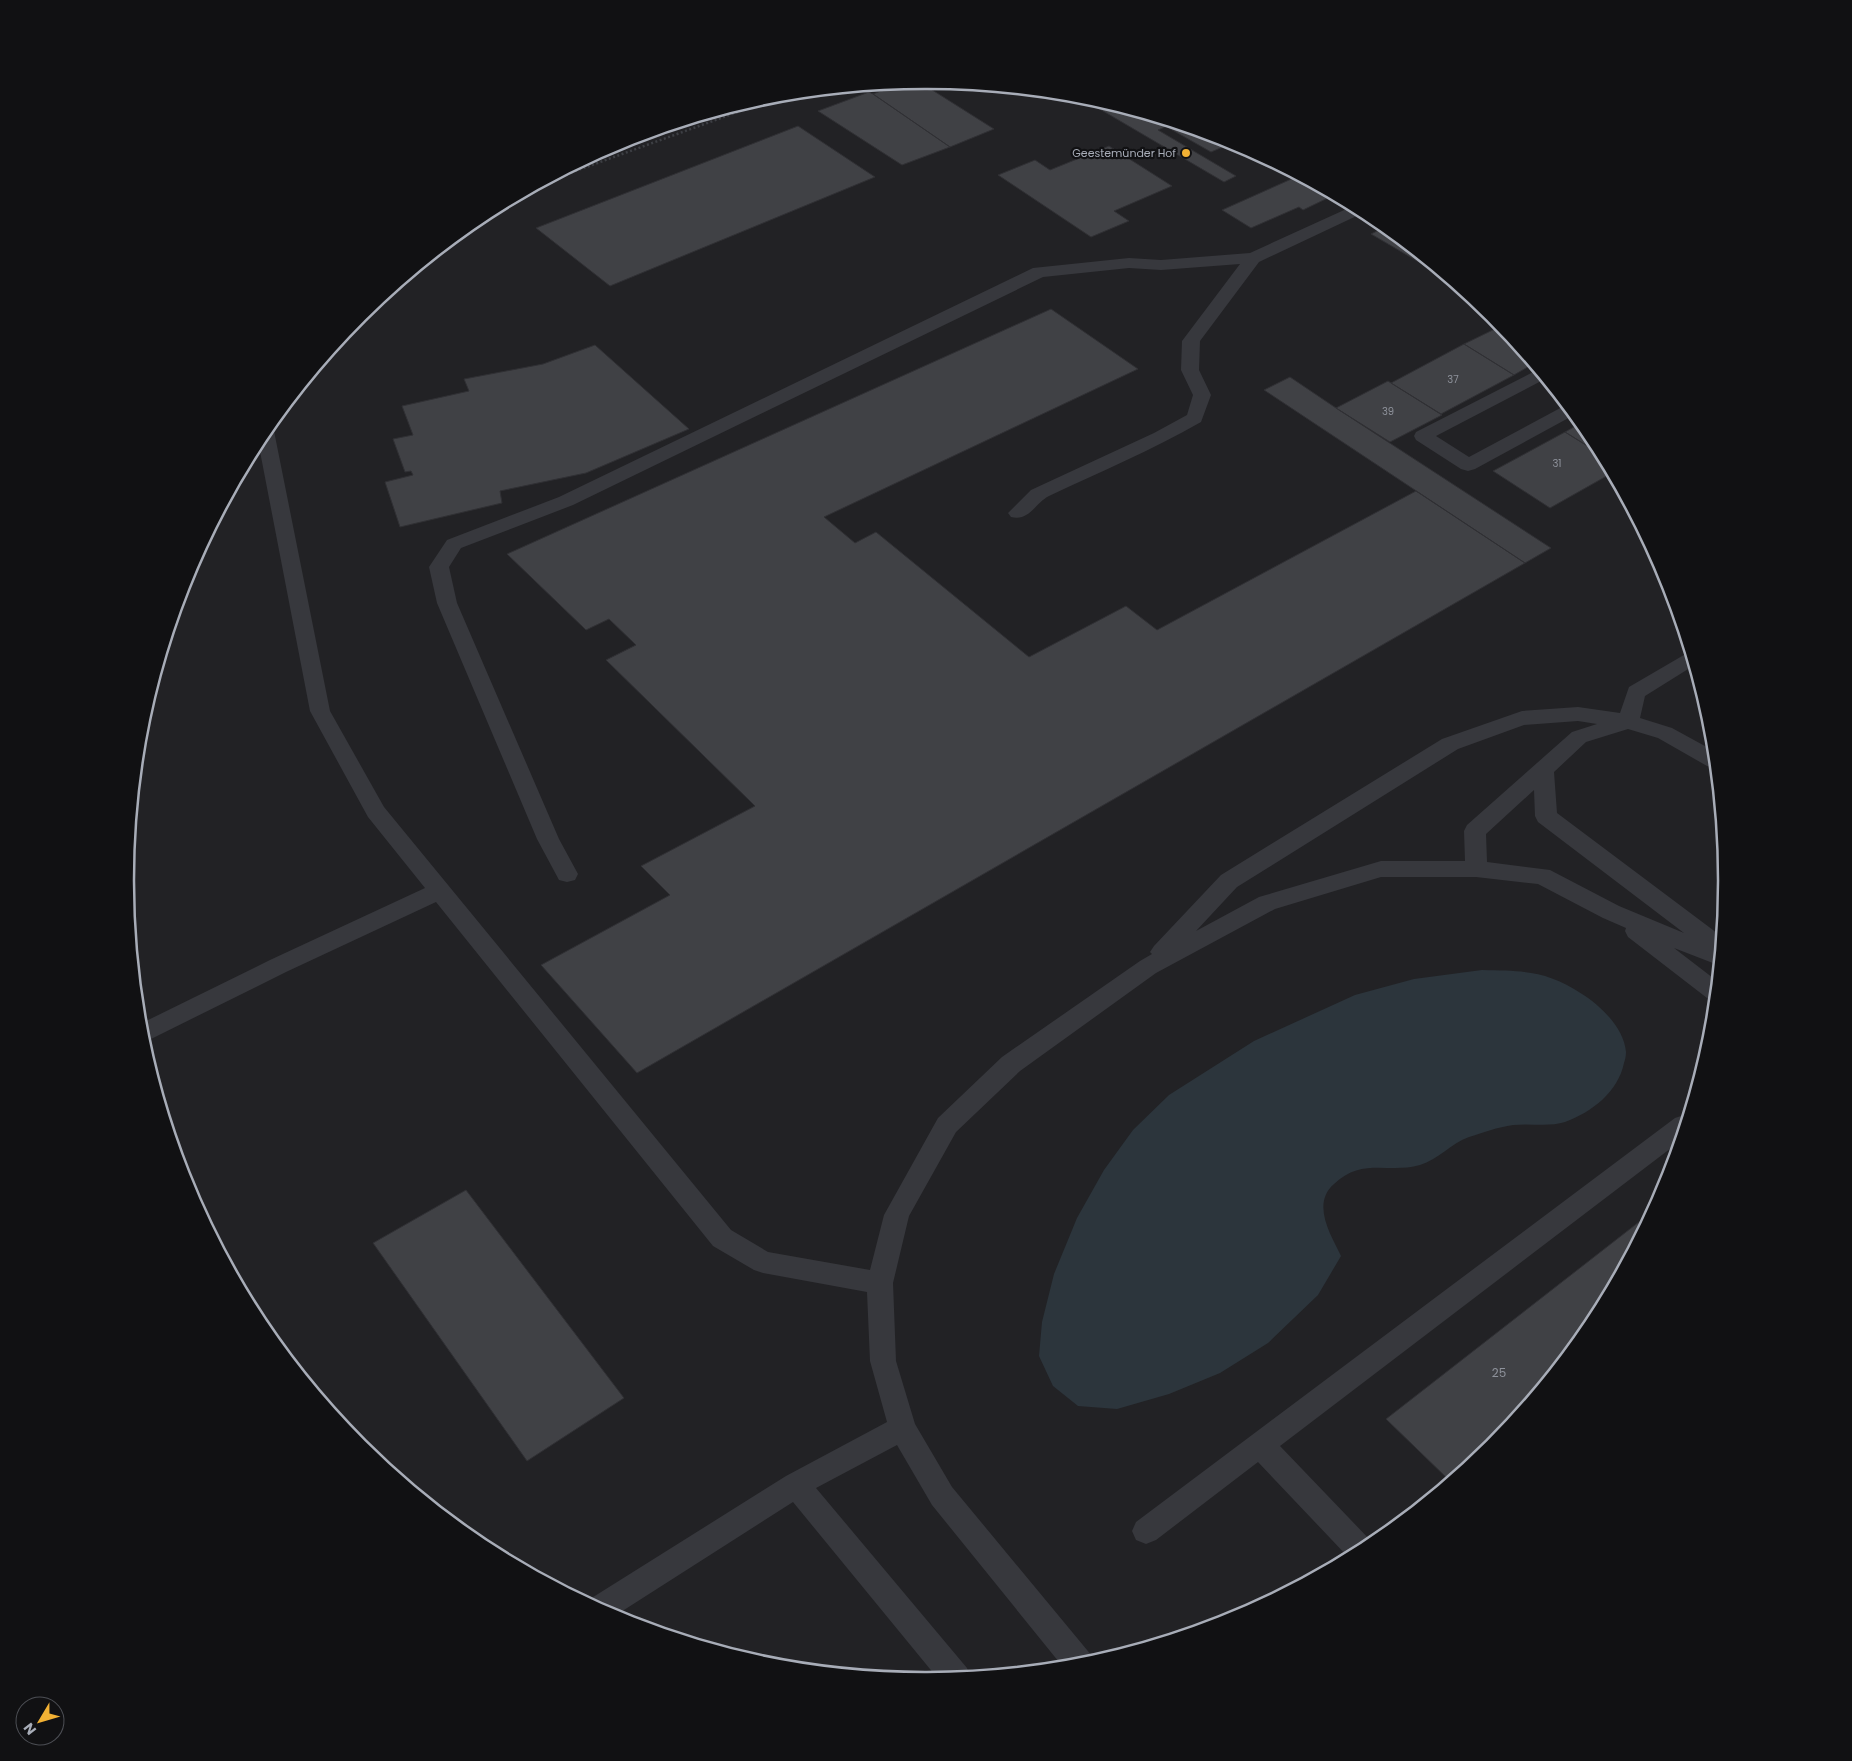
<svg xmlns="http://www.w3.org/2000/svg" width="1852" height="1761" font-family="Poppins,sans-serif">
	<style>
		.built { fill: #222225 }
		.water { fill: #2c353c }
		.building { fill: #404145; stroke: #303034 }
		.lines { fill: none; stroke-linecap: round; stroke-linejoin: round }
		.path { stroke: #3d3f44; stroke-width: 2.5; stroke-dasharray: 2 2.5; stroke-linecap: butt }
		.lane { fill: #37383d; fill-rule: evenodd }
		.poi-dot { fill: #f2b134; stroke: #111113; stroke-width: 2 }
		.labels { text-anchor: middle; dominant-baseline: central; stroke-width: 4.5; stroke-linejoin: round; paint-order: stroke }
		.number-label { font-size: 10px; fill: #8e929b }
		.far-poi-label { font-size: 11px; fill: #a8adb8; stroke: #111113; text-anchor: end }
		.near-number-label { font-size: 12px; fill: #8e929b }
		.rim { fill: none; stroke: #a8adb8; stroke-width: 2.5 }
	</style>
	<rect width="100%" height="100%" fill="#161618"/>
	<!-- built -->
	<path class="built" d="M130 883a797 797 0 1 1 1594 0a797 797 0 1 1-1594 0Z"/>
	<!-- water -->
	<path class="water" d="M1482,970C1523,971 1546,970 1582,994C1601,1006 1624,1028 1626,1052C1626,1056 1625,1060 1624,1063C1618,1092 1592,1112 1565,1122C1550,1127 1529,1123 1513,1125C1498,1127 1482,1133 1469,1137C1451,1143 1438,1160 1420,1165C1389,1174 1362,1157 1334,1184C1311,1204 1331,1235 1341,1256L1318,1295L1268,1343L1220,1373L1169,1394L1117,1409L1078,1406L1053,1386L1039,1356L1042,1322L1054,1274L1077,1218L1104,1170L1133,1130L1169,1095L1254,1041L1355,995L1414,979Z"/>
	<!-- building -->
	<path class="building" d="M918,81L994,129L950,147L873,94L904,82Z
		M869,92L873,94L950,147L902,165L818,111Z
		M1092,98L1174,123L1158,130L1236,176L1224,182L1086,101Z
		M1174,123L1233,141L1235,142L1211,152L1167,127Z
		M798,126L875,177L610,286L536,228Z
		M1109,146L1172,186L1114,211L1129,221L1091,237L998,175L1035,160L1050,170Z
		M1298,176L1334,195L1303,210L1299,207L1251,228L1222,210Z
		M1385,227L1453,282L1371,234Z
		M1051,309L1138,369L824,517L855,543L876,532L1029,657L1126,606L1157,630L1416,491L1525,563L637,1073L541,965L670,895L641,866L755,806L606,660L636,645L609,619L586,630L507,554Z
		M1501,326L1533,364L1514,375L1464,344Z
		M1464,344L1514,375L1441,414L1391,383Z
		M595,345L689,429L586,473L500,491L502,503L400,527L385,482L413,475L411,471L405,472L393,439L413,435L402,406L469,391L464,379L543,364Z
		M1290,377L1336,408L1551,548L1525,563L1264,390Z
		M1388,381L1391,383L1442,415L1390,442L1336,408Z
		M1581,423L1592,436L1602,455L1565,432Z
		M1565,432L1602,455L1612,473L1550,508L1493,471Z
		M466,1190L624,1398L527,1461L373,1243Z
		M1653,1211L1591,1325L1492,1447L1450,1481L1386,1419Z"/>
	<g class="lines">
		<!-- path -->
		<path class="path" d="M537,185L787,94"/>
		<!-- lane -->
		<path class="lane" d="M1353,206L1365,212L1259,262L1200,341L1199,370L1211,395L1201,422C1152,450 1100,472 1049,496C1035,503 1029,522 1011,517L1008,513L1031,490L1154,433L1187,415L1193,395L1181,370L1182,341L1240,264L1161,270L1129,268L1043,277L573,505L461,548L449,567L457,603L559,839L578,874L575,880L567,882L559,880L537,839L437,603L429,567L447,540L559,497L1033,268L1129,258L1161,260L1250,253Z
			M1537,370L1545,379L1436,436L1469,457L1564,406L1567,405L1574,415L1475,469L1468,471L1461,469L1416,440L1414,436L1416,432Z
			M268,426L274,431L330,711L384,807L731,1230L768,1252L870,1270L884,1215L938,1118L1002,1057L1140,961L1152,954L1150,952L1154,946L1221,875L1442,739L1522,711L1578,707L1620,713L1629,687L1689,652L1693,666L1645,696L1640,718L1672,728L1714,751L1715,768L1707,766L1658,738L1628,729L1586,742L1554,772L1557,813L1721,936L1718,965L1674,948L1717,981L1715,1001L1707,998L1628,937L1625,931L1626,928L1603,918L1538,884L1476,877H1381L1275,909L1156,973L1020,1071L956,1132L909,1216L893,1283L896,1361L915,1424L952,1487L1092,1656L1094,1662L1063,1667L932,1505L897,1445L816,1488L967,1668L970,1677L939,1680L793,1502L613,1617L588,1603L590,1599L786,1476L887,1422L870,1361L867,1292L763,1273L754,1270L713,1246L436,902L286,972L143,1043L140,1024L270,960L425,888L368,817L310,711L258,441ZM1578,721L1597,724L1572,732L1467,825L1464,831L1465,861H1381L1259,897L1196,931L1237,887L1458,749L1524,725ZM1534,790L1535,816L1538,822L1684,933L1619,906L1550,870L1487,862L1486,834Z
			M1684,1115L1687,1116L1679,1142L1280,1446L1372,1542L1373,1544L1370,1546L1349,1558L1258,1462L1156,1540L1146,1544L1136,1540L1132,1531L1136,1522L1675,1118Z"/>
	</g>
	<!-- markers -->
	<circle class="poi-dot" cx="1186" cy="153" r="5"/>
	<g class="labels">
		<!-- number labels -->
		<g class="number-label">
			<text x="1453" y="379">37</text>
			<text x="1388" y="411">39</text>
			<text x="1557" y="463">31</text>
		</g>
		<!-- far-poi labels -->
		<g class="far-poi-label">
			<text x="1176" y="153">Geestemünder Hof</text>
		</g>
		<!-- near-number labels -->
		<g class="near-number-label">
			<text x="1499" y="1372">25</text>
		</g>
	</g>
	<!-- crop -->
	<path d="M0 0H1852V1761H0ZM925 89H927A791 791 0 0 1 1718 880V881A791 791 0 0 1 927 1672H925A791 791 0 0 1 134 881V880A791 791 0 0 1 925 89Z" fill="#111113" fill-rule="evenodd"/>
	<path class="rim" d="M925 89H927A791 791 0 0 1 1718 880V881A791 791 0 0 1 927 1672H925A791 791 0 0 1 134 881V880A791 791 0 0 1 925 89Z"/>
	<!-- north arrow -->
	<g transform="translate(40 1721) rotate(232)"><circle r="24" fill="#111113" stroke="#4d4f55"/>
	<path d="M0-4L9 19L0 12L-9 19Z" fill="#f2b134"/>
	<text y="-8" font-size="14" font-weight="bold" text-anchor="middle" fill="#a8adb8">N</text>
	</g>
</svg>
